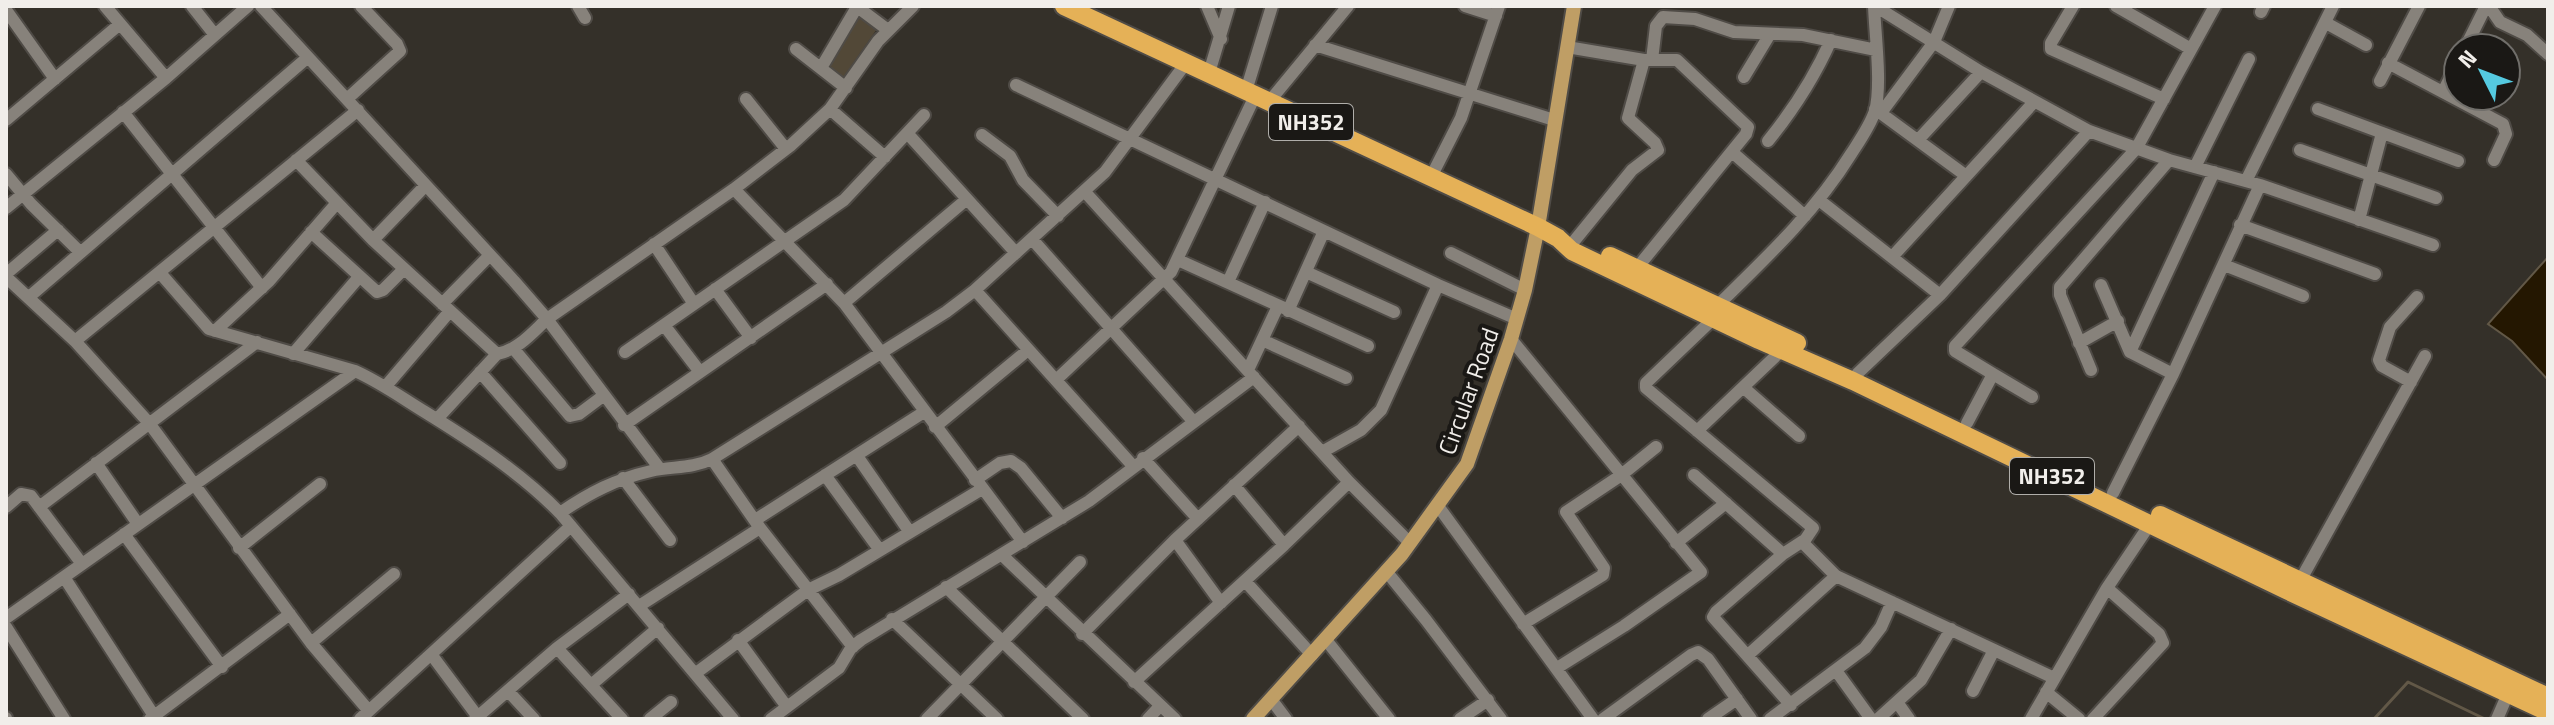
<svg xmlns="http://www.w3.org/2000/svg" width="2554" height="725" font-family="'Titillium Web',sans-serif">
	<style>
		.green { fill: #524837 }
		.water { fill: #241701; stroke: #625847; stroke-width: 2 }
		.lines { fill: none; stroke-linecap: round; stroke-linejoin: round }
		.stream { stroke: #625847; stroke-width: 3 }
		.minor-casing { stroke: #4f4b46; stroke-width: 16 }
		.major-casing { stroke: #4f4b46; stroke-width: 18 }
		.highway-casing { stroke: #4f4b46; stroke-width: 22 }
		.minor { stroke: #87827b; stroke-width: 12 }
		.major { stroke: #bf9e65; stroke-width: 14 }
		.highway { stroke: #e5b157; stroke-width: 18 }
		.labels { text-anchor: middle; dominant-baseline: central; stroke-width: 8; stroke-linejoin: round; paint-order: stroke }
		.shield { fill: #1a1815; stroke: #b0aeaa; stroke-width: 2 }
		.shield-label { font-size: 22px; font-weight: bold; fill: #f1eeea }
		.street-label { font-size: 24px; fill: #f1eeea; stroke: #1a1815 }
	</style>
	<rect width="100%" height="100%" fill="#343029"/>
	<!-- green -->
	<path class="green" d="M855,10L879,26L842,79L824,64Z"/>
	<!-- water -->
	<path class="water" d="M2548,257V380L2512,341L2488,324Z"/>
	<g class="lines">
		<!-- stream -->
		<path class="stream" d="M2374,719L2408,682L2485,719"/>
		<defs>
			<path id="minor" d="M105,6L166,78
				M192,6L215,35
				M261,6L514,281L547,319L660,469
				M578,6L585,18
				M856,6L888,30
				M1207,6L1221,39
				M1465,6L1496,16
				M1875,6L1981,72L2089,131L2169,160L2260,185L2433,245
				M2073,6L2051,43V49L2164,99
				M2116,6L2191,49
				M2489,6L2500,22L2527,35L2548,54
				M6,10L55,79
				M2261,12L2264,6
				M2326,23L2366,45
				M1315,45L1554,120
				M1567,47L1644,60H1677L1748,127L1746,134L1637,268
				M2465,48L2486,6
				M796,49L846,88
				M1652,60L1656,26L1663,17L1695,19L1734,32L1803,35L1876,50
				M2388,63L2503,124L2506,134L2494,160
				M821,68L857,7
				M1209,73L1229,6
				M1744,77L1770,34
				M2380,81L2419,6
				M1016,85L1438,285L1517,319
				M1246,91L1272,6
				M2443,92L2458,62
				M347,99L400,51L397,44L361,6
				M746,99L786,149
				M1268,103L1348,6
				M830,109L885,157
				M1875,109L1965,175
				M2318,109L2458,161
				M123,112L262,288
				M1881,113L1934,42L1949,6
				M6,120L120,24
				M908,134L1016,253
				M982,135L1010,156L1023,180L1058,216
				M1919,139L1981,72
				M1768,141C1794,109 1814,78 1831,40
				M2300,150L2436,198
				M1732,152L1805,216
				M296,160L373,240L497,354
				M2195,167L2249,59
				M6,174L31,204L80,252
				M1431,177L1461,118L1499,6
				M2246,181L2333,6
				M734,189L844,303L1023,542
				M1085,192L1349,482L1410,543
				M1819,200L1940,295
				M6,208L166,78L248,6
				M2359,220L2382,133
				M2240,225L2375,274
				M311,232L377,292L383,290L404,269
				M1032,239L1193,421
				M373,240L425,186
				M1575,240L1632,170L1658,150L1655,143L1628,118L1644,60
				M654,244L694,304
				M1451,253L1525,290
				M1892,257L2034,102
				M1178,260L1368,346
				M2224,265L2303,296
				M1306,272L1394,312
				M6,274L58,230
				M161,274L209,329L355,371C380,382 402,398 425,412C472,441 521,473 560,513L733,719
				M6,277L75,341L149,423L311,643L369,711
				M1228,282L1265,202
				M2101,285L2130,352L2173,374
				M715,289L751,338
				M975,290L1133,466
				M29,297L307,58
				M844,303L967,199
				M442,304L489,256
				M1717,306C1766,258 1815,212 1851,154C1860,140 1870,126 1875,111C1882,85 1875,34 1874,6
				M1288,311L1324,231
				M1713,319L1646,383V388L1813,528L1803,543L1836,576L2054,678
				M664,325L700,372
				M215,331L269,281L336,204
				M1511,339L1701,572L1624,626L1557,668
				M1262,340L1346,378
				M75,341L358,110
				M2079,343L2118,321
				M513,348L570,416L579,414L603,396
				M625,352L844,200L924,115
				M2130,352L2214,172
				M293,354L359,277
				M1248,370L1278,306
				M2091,370L2060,295V287L2169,160
				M480,372L560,463
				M1993,374L2032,397
				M1056,380L1171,272L1255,96
				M1853,381L1858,373L1940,295L2089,131
				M2411,382L2382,366L2379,360L2390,327L2417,297
				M386,386L450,311
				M1744,388L1799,436
				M437,419L497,354C518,350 532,333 547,319L734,189L790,146L830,109L878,41L913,6
				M1967,423L1993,374L1955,351V346L2136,149L2215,6
				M624,425L827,284
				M935,427L1028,350
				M1697,431L1782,350
				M1322,452L1361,430L1381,410L1438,285
				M857,456L909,531
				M1143,458L1198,519
				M712,459L760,528L853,647
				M96,463L138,524
				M825,475L879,549
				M1694,475L1783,554
				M623,478L670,540
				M975,480L1000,463L1011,461L1021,468L1062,518
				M1234,485L1284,545
				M2113,493L2173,374L2260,185
				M1438,506L1593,719
				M6,507L21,494L31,496L82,564
				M39,507L257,342
				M560,513C589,493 616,479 651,471C672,466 692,469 712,459L946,312L975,290L1105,172L1186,63
				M755,520L924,412
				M124,534L222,667
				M1175,540L1221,603
				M1676,543L1726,503
				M239,548L320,484
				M1002,555L1175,719
				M1386,571L1426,620L1501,719
				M64,577L156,719
				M1245,581L1312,655
				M2300,581L2425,356
				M946,587L1083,719
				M639,606L760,528
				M6,618L355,371
				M892,619L997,719
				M1523,624L1603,575L1604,568L1566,512L1620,476L1656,447
				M6,627L64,719
				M1082,634L1175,540L1299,426
				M738,640L787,707
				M1326,640L1389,719
				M311,643L394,574
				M557,648L622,719
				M431,654L478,717
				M1748,655L1836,576
				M1837,672L1871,719
				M696,673L808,590L839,575L982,489
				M1134,682L1284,545L1349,482
				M591,685L658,628
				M508,691L534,719
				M1973,691L1994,650
				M2046,692L2079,719
				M1271,699L1286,719
				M1897,702L1909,719
				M1791,705L1713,617L1716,612L1783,554L1803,541
				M6,718V719
				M150,719L290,614
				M360,719L571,526
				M475,719L557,648L629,594
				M650,719L671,702
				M771,719L839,668L851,648L861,640L1089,501L1254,377
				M927,719L1080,562
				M1148,719L1160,706
				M1460,719L1488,700
				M1603,719L1691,655L1698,652L1708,659L1751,719
				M1708,719L1737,699
				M1770,719L1865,648L1881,627L1892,602
				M1878,719L1921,680L1951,629
				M2031,719L2107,588L2150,524
				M2093,719L2163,643L2159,634L2107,588
				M2497,719L2510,689"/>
			<path id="major" d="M1253,719L1402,554L1467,464L1511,339L1525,290L1538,227L1574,6"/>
			<path id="highway" d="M1064,6L1538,227L1558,238L1572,251L1759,340L1853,381L2286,590L2548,712
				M1610,256L1797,343
				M2160,515L2548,697"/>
		</defs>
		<!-- minor casing -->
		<use href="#minor" class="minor-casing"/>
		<!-- major casing -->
		<use href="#major" class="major-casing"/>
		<!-- highway casing -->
		<use href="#highway" class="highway-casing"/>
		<!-- minor -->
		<use href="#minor" class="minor"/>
		<!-- major -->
		<use href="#major" class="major"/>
		<!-- highway -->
		<use href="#highway" class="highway"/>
	</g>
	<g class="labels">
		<!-- shield labels -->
		<g class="shield">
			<rect x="1269" y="104" width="84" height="36" rx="6"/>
			<rect x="2010" y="458" width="84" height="36" rx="6"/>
		</g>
		<g class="shield-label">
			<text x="1311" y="122">NH352</text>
			<text x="2052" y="476">NH352</text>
		</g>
		<!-- street labels -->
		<g class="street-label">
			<text transform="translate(1468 391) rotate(-70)">Circular Road</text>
		</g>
	</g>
	<!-- border -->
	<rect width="2554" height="725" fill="none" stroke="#f1eeea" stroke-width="16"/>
	<!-- north arrow -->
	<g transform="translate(2482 72) rotate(312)"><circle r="38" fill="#1a1815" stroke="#706e6a" stroke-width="2"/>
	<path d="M0-6L14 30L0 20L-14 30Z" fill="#55cae0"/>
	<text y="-12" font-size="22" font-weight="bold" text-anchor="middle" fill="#f1eeea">N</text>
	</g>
</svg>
